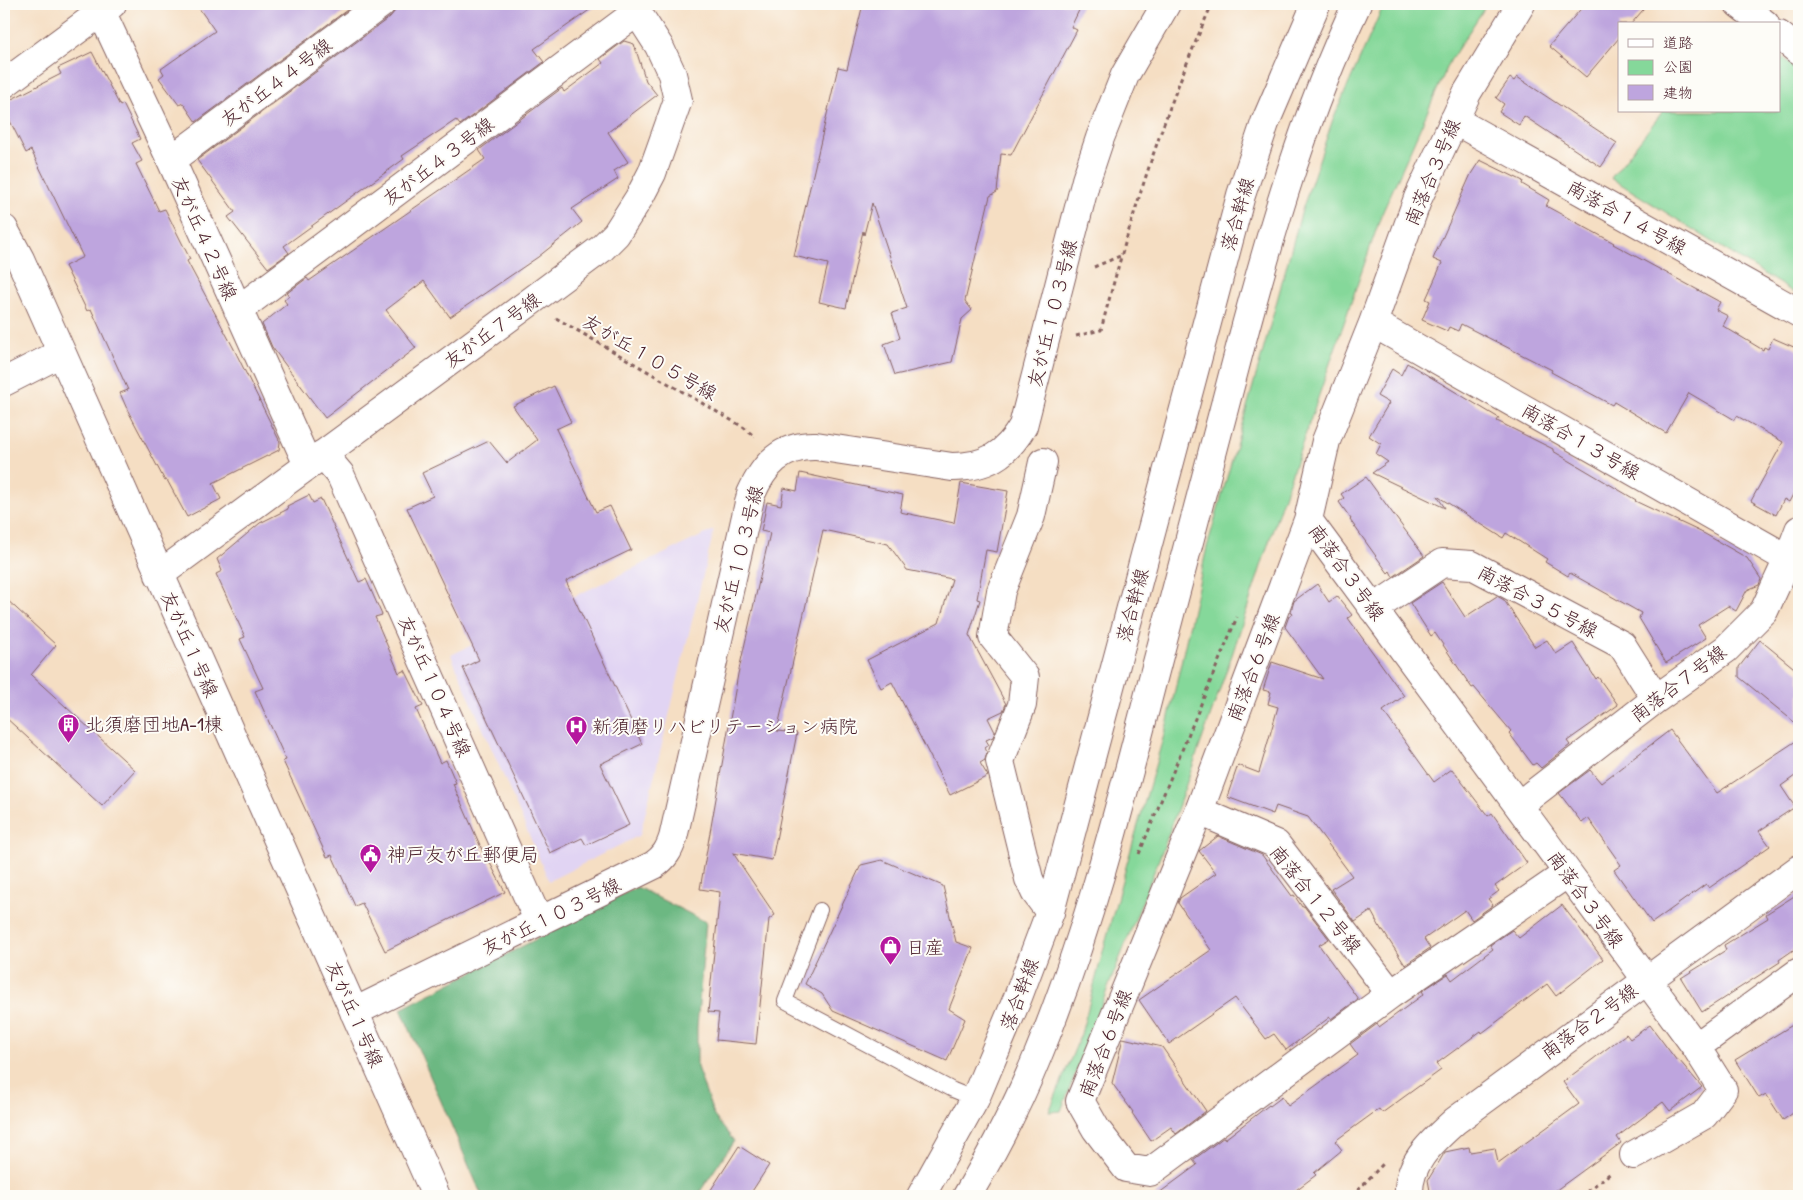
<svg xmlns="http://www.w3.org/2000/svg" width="1803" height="1200" font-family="'Patrick Hand','Klee One',sans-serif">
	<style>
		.built { fill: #e1d4f3 }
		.green { fill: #85d89a; stroke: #687c62 }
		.forest { fill: #6cb882; stroke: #5b6c56 }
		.building { fill: #bea5de }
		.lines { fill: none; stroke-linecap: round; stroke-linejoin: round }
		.lane-casing { stroke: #866260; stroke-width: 16 }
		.street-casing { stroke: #866260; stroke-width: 30 }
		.secondary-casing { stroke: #866260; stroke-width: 30 }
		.path { stroke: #866260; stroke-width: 3; stroke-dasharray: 4 4; stroke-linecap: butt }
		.lane { stroke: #fff; stroke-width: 14 }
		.street { stroke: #fff; stroke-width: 28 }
		.secondary { stroke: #fff; stroke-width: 28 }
		.labels { text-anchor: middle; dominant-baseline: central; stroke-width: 4; stroke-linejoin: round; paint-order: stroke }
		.street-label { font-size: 19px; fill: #4a1f2b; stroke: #fdfcf7 }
		.poi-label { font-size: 19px; fill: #4a1f2b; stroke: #fdfcf7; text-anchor: start }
	</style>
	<rect width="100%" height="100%" fill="#fdfcf7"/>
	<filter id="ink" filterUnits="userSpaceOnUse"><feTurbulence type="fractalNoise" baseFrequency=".02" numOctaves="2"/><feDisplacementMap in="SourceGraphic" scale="10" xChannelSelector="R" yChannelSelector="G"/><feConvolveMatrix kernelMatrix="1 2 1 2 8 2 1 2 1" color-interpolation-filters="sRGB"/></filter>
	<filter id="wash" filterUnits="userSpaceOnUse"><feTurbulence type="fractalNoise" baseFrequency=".0096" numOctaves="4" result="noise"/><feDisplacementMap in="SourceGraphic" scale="20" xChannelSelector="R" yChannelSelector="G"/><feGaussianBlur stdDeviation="1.12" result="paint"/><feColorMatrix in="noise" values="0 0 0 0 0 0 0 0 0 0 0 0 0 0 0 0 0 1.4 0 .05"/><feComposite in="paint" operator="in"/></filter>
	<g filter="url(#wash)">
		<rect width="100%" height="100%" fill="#f5dec3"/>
		<!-- built -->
		<path class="built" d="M714,530L640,835L549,881L451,655Z"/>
		<!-- green -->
		<path class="green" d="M1384,4H1487L1450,61L1381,216L1281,505L1233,652L1165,844L1106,993L1061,1111L1049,1112L1081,1034L1121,884L1168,721L1207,547L1263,351L1302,210L1333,119Z
			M1779,55L1799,71V296L1611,178L1663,111H1779Z"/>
		<!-- forest -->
		<path class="forest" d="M637,887L706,922L697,1027V1067L714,1116L734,1141L697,1196H482L401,1009Z"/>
		<g id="blocks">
			<!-- building -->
			<path class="building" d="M196,4H355L196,122L183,103L179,105L159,78L164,74L161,69L215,31Z
				M396,4H598L534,49L544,62L460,125L456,120L402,156L404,159L284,246L289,253L268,268L228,217L235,212L197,160L390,17L395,11Z
				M863,4H1082L1071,27L1077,30L1011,155L1001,154L997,192L990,196L965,301L972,310L962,319L952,362L895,375L884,344L900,338L892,313L907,308L872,203L864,235L863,231L846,308L819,302L828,264L794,256L838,67L847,69Z
				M1585,4H1648L1631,24H1619V38L1586,77L1549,46Z
				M624,41L634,44L646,81L657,95L608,132L628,162L614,171L618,179L572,209L582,222L538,257L450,317L424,281L386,310L416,348L325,418L272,347L262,324L287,304L284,300L289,296L287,293L307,278L309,281L485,159L479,150L562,88L564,92L603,63L600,59Z
				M92,52L120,106L123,104L140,139L132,143L142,161L136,164L159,211L165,209L190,259L187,261L233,347L280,442L279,450L213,483L221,499L187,517L167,480L165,481L127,409L120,393L128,390L91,309L87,311L65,266L83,257L31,150L26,153L4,109V103L61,74L58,68Z
				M1517,77L1617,143L1601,167L1524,116L1519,125L1499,112L1504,104L1496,98L1510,78L1514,81Z
				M1480,160L1523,181L1522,184L1549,200L1546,206L1614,243L1613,244L1720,302L1716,310L1728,316L1723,326L1763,350L1764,347L1768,349L1773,338L1796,348L1799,352V483L1789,502L1784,499L1776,515L1751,501L1783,442L1737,416L1735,420L1689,393L1666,433L1614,402L1612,405L1551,372L1552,370L1461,324L1458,331L1449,327L1447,331L1422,320L1430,301L1426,299L1442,263L1433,259L1471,174Z
				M1407,363L1499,418L1497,421L1553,449V451L1636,500L1635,501L1705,534L1747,558L1761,579L1759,585L1747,590L1736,611L1728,606L1698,625L1706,638L1666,663L1639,618L1641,613L1570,573L1568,576L1545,562L1547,559L1506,533L1503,538L1437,496L1445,508L1372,473L1388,462L1376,454L1381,444L1369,436L1389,403L1377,396L1392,369L1401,375Z
				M554,386L571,422L556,429L596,512L610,506L631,550L566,581L642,744L600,764L629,825L586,845L582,838L550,853L463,668L479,660L407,508L433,496L422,473L489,441L507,463L537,440L513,406Z
				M800,473L903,495L900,512L954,523L961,483L1008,491L997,552L986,550L977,599L980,600L969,635L1006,704L1003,711L988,718L995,732L993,737L986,740L989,745L985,748L987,752L985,760L980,763L988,776L950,795L892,682L881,688L867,660L939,623L952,579L907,570L888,544L823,530L777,731L797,733L772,860L733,853L775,915L769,919L756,1044L716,1040L719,1013L708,1012L720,892L700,889L738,674L770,533L761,531L767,502L781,505L784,488L797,491Z
				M1366,477L1424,556L1393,577L1390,571L1388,573L1350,520L1351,519L1339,502L1344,498L1341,494Z
				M309,495L313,503L321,499L359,582L366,579L382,615L375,617L399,673L405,670L423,706L416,709L440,763L446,760L456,783L453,784L487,861H489L505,892L385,951L362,903L355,906L332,855L327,857L283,761L286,760L255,691L263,688L240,639L245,637L216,574L222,571L217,559L260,523L288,509L287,506Z
				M1442,582L1465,617L1497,596L1504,600L1535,647L1547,640L1556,654L1573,643L1596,679L1598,677L1618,705L1567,741L1570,745L1541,768L1536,763L1533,765L1509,733L1511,731L1474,687L1472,688L1435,633L1431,636L1410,603Z
				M1317,584L1329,602L1337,596L1352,615L1348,618L1404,696L1383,711L1434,782L1452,769L1488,816L1492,813L1527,863L1495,886L1499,891L1488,899L1493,905L1472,920L1465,910L1424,939L1430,948L1405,965L1383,931H1382L1371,911L1355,922L1331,889L1352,876L1308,817L1276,806L1273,814L1227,797L1238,765L1259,773L1278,707L1268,704L1271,692L1263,690L1272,662L1323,679L1285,627L1289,616L1293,614L1291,611L1294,601Z
				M4,597L56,645L31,675L135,770L102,806L4,716Z
				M1760,640L1799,672V726L1739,677V667Z
				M1670,730L1717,793L1799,739V773L1781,786L1795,807L1759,831L1770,846L1709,888L1706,884L1652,923L1614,870L1621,865L1588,818L1582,823L1559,793L1590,770L1601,783Z
				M1218,836L1262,855L1292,896L1294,895L1302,907L1304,906L1329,939L1319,945L1358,999L1331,1019L1330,1017L1286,1050L1274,1034L1266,1039L1235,998L1169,1044L1139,1000L1211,950L1178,903L1180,898L1216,873L1199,851Z
				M882,860L943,886L956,942L973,948L949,1009L965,1019L947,1061L833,1011L822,994L805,984L861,865Z
				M1799,893V946L1779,960L1780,962L1702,1012L1681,978L1726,950L1724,945L1768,918L1766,914Z
				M1562,905L1603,959L1556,996L1547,984L1482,1033L1481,1031L1436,1064L1441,1070L1382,1113L1379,1109L1335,1141L1342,1150L1314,1173L1316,1175L1288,1196H1155L1197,1165L1193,1160L1224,1137L1225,1139L1269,1105L1270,1106L1282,1097L1288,1106L1358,1055L1350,1044L1377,1024L1379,1027L1424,994L1422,991L1448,974L1452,980L1493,949L1490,945L1512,930L1519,938Z
				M1799,1021V1109L1783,1120L1766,1094L1759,1098L1735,1060Z
				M1650,1025L1677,1061L1679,1060L1702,1087L1670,1111L1663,1102L1617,1137L1621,1143L1548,1196H1431L1428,1180L1445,1152L1469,1147L1470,1152L1495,1148L1498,1163L1579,1104L1563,1082L1626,1034L1630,1039Z
				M1123,1038L1162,1047L1206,1111L1176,1134L1171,1127L1151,1141L1132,1113L1133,1112L1112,1083Z
				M739,1146L769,1165L749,1196H707Z"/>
		</g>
	</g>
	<g filter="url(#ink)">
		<use href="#blocks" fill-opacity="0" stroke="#866260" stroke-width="1"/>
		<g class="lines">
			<defs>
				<path id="lane" d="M820,910L785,1001L953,1090L975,1099"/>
				<path id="street" d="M93,4L101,11L171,160L308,465
					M1521,4L1467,93L1418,198L1373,323L1326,441L1308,520L1696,1047L1723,1090L1704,1115L1634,1155
					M1739,4L1765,24
					M1779,35L1799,51
					M4,84L112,4
					M1454,120L1799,313
					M171,160L381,4
					M238,310L637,12
					M1373,323L1788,559
					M4,382L61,353
					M323,454L340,474L539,922
					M1043,462L1031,516L1001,591L993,637L1025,677L1022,705L1000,761L1029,879L1035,892L1050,912
					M1308,520L1199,811L1080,1101L1096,1129L1126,1168L1150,1172L1391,994L1568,873
					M159,575L530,302L601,249L616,234L639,198L652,173L678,100L672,74L659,46L632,4
					M1373,609L1442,563L1472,565L1622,645L1656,699
					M1519,805L1656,699L1726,649L1764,611L1788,559L1799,530
					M1199,811L1276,844L1391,994
					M1696,1047L1799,972"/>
				<path id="secondary" d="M4,229L20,259L436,1196
					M354,1012L654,865C665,857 669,850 673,838L751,494C764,465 781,445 816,446L952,467C986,467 1006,455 1023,426L1086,180L1100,138L1125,75L1166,4
					M921,1196L975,1099L1018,997L1050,912L1241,195L1265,123L1316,4
					M967,1196C993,1152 1019,1102 1038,1055C1087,936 1119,811 1151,686C1180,572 1210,458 1241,344C1272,228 1305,113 1357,4
					M1409,1196C1407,1163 1432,1142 1455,1121L1799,869"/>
			</defs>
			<!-- lane casing -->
			<use href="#lane" class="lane-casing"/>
			<!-- street casing -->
			<use href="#street" class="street-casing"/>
			<!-- secondary casing -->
			<use href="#secondary" class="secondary-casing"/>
			<!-- path -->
			<path class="path" d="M1094,267L1120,256
				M556,318L743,427L755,437
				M1076,336L1101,330C1130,219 1165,109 1212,4
				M1139,854L1237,617
				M1352,1196L1383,1164
				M1581,1196L1612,1172"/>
			<!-- lane -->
			<use href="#lane" class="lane"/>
			<!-- street -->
			<use href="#street" class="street"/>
			<!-- secondary -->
			<use href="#secondary" class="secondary"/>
		</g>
	</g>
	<!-- icons -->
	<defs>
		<symbol id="building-pin" viewBox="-11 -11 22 30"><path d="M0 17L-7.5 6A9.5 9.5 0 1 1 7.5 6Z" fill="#b5179e" stroke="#fdfcf7"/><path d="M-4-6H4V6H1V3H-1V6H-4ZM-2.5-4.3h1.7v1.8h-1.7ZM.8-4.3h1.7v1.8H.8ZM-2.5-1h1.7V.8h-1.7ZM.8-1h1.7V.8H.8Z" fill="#fff"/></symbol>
		<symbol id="hospital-pin" viewBox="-11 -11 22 30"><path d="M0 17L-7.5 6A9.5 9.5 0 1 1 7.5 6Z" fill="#b5179e" stroke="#fdfcf7"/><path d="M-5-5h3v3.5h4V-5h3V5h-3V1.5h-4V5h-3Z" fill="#fff"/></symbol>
		<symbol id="civic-pin" viewBox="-11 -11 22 30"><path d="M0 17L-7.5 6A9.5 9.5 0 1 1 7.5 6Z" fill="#b5179e" stroke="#fdfcf7"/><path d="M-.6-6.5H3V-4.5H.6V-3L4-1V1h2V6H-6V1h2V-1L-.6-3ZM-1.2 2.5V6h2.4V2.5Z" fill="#fff"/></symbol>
		<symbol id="shop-pin" viewBox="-11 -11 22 30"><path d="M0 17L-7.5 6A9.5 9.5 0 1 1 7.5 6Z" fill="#b5179e" stroke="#fdfcf7"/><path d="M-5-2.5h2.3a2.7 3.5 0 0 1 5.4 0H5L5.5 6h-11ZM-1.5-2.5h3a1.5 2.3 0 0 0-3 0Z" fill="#fff"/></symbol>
	</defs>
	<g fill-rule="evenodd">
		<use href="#building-pin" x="56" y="712" width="25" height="34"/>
		<use href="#hospital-pin" x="564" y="714" width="25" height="34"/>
		<use href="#civic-pin" x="358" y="842" width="25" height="34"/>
		<use href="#shop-pin" x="878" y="934" width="25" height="34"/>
	</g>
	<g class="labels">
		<!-- street labels -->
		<g class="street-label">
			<text transform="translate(276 82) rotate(-37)">友が丘４４号線</text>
			<text transform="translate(438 161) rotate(-37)">友が丘４３号線</text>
			<text transform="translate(1432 172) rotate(-67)">南落合３号線</text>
			<text transform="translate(1237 214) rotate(-74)">落合幹線</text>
			<text transform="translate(1627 217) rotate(29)">南落合１４号線</text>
			<text transform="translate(205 238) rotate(66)">友が丘４２号線</text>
			<text transform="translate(1052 313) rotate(-76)">友が丘１０３号線</text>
			<text transform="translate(492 330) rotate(-36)">友が丘７号線</text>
			<text transform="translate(650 357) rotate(30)">友が丘１０５号線</text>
			<text transform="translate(1581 441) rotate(30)">南落合１３号線</text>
			<text transform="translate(738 559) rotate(-76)">友が丘１０３号線</text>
			<text transform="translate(1347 572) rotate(54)">南落合３号線</text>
			<text transform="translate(1538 601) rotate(28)">南落合３５号線</text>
			<text transform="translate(1132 605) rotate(-75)">落合幹線</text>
			<text transform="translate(190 644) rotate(66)">友が丘１号線</text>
			<text transform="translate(1253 667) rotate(-69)">南落合６号線</text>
			<text transform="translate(1678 683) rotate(-37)">南落合７号線</text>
			<text transform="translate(435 686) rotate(66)">友が丘１０４号線</text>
			<text transform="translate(1316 899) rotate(51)">南落合１２号線</text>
			<text transform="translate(1586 899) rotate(54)">南落合３号線</text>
			<text transform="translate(551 916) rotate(-26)">友が丘１０３号線</text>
			<text transform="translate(1019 994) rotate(-69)">落合幹線</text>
			<text transform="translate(355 1014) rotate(66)">友が丘１号線</text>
			<text transform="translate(1589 1021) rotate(-36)">南落合２号線</text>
			<text transform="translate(1105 1043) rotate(-69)">南落合６号線</text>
		</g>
		<!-- poi labels -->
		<g class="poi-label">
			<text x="85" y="724">北須磨団地A-1棟</text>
			<text x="592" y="726">新須磨リハビリテーション病院</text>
			<text x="387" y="854">神戸友が丘郵便局</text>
			<text x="906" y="947">日産</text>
		</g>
	</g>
	<!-- margin -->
	<rect width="1803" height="1200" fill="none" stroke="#fdfcf7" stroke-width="20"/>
	<!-- legend -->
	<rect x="1618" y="22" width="162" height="90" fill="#fdfcf7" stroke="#b5a4a5"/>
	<rect x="1628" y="39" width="25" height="8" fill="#ffffff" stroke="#b5a4a5"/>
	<text x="1663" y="48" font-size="15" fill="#4a1f2b">道路</text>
	<rect x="1628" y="60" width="25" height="15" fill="#85d89a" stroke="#b5a4a5"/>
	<text x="1663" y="72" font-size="15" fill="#4a1f2b">公園</text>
	<rect x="1628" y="85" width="25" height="15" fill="#bea5de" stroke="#b5a4a5"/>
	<text x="1663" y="98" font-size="15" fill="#4a1f2b">建物</text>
</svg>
